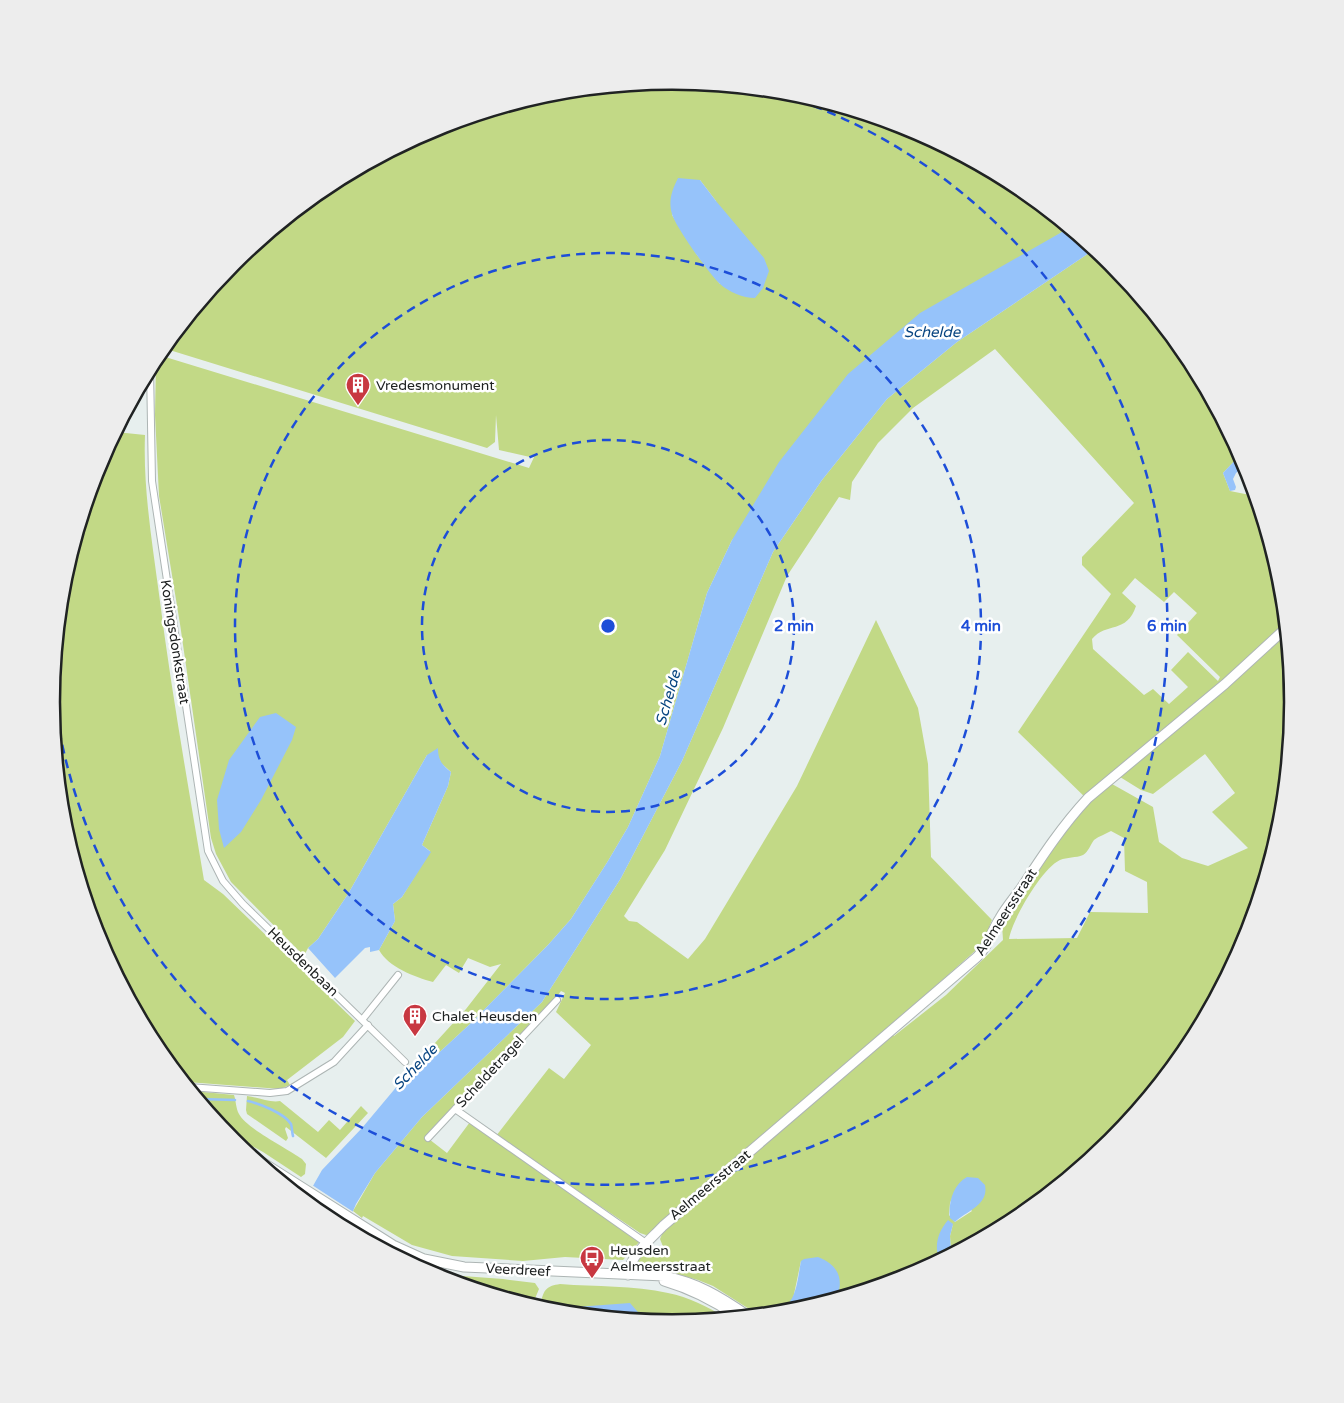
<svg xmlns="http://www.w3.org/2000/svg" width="1344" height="1403" font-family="'Varela Round',sans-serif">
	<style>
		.green { fill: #c2d986; fill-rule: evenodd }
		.water { fill: #96c3fa }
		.pier { fill: #e7efee }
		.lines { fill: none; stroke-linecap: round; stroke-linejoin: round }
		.stream { stroke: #96c3fa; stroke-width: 2.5 }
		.street-casing { stroke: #adb5b4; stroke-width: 8 }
		.secondary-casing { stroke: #adb5b4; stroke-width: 11 }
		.street { stroke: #fff; stroke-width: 6 }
		.secondary { stroke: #fff; stroke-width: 9 }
		.ring { fill: none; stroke: #1d4ed8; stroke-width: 2.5; stroke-dasharray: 9 6 }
		.labels { text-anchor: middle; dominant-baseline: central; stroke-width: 5; stroke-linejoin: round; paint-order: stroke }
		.poi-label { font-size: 14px; fill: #202323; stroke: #fff; text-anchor: start }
		.street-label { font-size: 14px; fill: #202323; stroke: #fff }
		.water-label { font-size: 15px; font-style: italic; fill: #084581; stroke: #fff }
		.rim { fill: none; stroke: #202323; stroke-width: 2.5 }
		.centre { fill: #1d4ed8; stroke: #fff; stroke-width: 2.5 }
		.ring-label { font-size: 15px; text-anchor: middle; font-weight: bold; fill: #1d4ed8; stroke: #fff; stroke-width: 5; stroke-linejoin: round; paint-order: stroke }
	</style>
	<rect width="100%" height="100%" fill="#e7efee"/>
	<!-- green -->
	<path class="green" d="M672,81L793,93L910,128L1017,186L1069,228L1048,241L732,540L707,593L660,756L628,827L608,861L571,919L548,945L470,1024L430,1061L425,1065L414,1066L466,1009L501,964L490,967L468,958L459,973L446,965L433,982C415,977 388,967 379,950L395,921L393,904L402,897L430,851L422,845L448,786L451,772L441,763L438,756L427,755L348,894L318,939L308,948L304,956L231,882L216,854L211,838L180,624L159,496L155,415L156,359L162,356L529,468L535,455L530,457L499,450L496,415L495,442L487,448L163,348L233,262L327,185L435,128L551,93ZM700,180L716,201L720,284L697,255L672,215Z
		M1095,249L1111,263L1188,357L1240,455L1223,473L1230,491L1255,496L1281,581L1293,702L1281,823L1245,939L1188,1047L1111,1141L1017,1218L951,1253L950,1236L953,1224L938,1257L939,1259L909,1275L837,1297L838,1294L801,1261L793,1299L782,1310L757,1314L713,1286L698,1280L665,1271L640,1269C635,1259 642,1254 648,1246L664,1249L660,1239L663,1232L646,1235L640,1233L496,1136L549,1068L564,1079L591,1045L556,1012L565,993L561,991L549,1007L425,1136L447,1153L470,1122L640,1241L623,1260L565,1257L523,1261L452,1256L412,1245L363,1216L362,1218L353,1211L375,1173L422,1117L542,1002L621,878L682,761L773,552L822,480L887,399L957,342ZM995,349L1134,503L1082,557V565L1111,594L1018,732L1090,802L1060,835L1002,925L1003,940L946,995L894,1036L887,1029L975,951L983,942L992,920L931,857L928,764L918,708L876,620L797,786L705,939L688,959L637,922L629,921L624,916L665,850L723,728L787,576L839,497L850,500L852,482L878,443L913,408ZM1135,578L1164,602L1174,592L1197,613L1177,635L1220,677L1218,681L1188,652L1171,670L1188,687L1169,704L1153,689L1144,695L1093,649L1092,639C1106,622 1127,634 1136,606L1122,593ZM1205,754L1235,793L1212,812L1248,848L1208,866L1182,858L1159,842L1153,807L1112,784L1120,777L1141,790L1153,794ZM1111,831L1124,838L1125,871L1147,882L1148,913L1090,912L1077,938L1009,939C1012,920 1042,868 1060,860C1067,857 1076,858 1083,855C1089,851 1090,845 1094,840C1099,836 1106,834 1111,831ZM955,1191L972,1211L955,1222L949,1215L950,1203Z
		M116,432L145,435C143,488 152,541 159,594C171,689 188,785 204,880L223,894L355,1021L343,1037L287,1080L290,1085L280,1089L187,1082L156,1046L98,939L63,822L51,702L63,580L99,464Z
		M193,1091L234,1095C236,1101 236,1109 239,1114C246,1128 288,1149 302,1159L306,1164L305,1174L301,1177L263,1152L225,1131Z
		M247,1096C258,1097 270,1103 280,1101L318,1132L329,1120L340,1130L361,1106L368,1113L326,1158L286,1127L285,1129L288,1138L286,1141L247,1114L246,1110Z
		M423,1269L449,1275L503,1279L535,1283L539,1289L534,1301L521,1297L502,1295L434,1275Z
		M560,1284C596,1287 634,1285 668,1293C689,1297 707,1307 725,1317L672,1322L644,1319L640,1314L563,1308V1312L543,1308L541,1302C544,1289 547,1286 560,1284Z"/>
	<!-- water -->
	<path class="water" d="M678,178L700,180L716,201L764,258L769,271L763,288L755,298C743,298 729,292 720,284C710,275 675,226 672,214C668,201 672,190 678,178Z
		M1069,228L1095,249L957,342L887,399L822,480L773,552L682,761L621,878L542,1002L422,1117L375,1173L356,1204L346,1228L327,1217L305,1200L322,1170L362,1128L414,1066L425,1065L430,1061L470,1024L548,945L571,919L608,861L628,827L660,756L707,593L732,540L779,462L848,374L920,313Z
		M1240,455L1246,465L1236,473L1233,479L1236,487L1235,490L1230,491L1223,473Z
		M276,713L296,727L292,740L261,800L241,832L224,848L219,829L217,800L229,760L260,717Z
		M438,748C438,760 442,765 451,772L448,786L422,845L431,852L402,897L393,904L395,921L379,950L370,952V947L365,948L335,978L308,948L318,939L348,894L427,755Z
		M967,1177L978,1178L985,1185C989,1205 967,1211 955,1222L950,1218C948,1204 953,1184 967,1177Z
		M948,1220L953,1224L950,1236L951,1253L939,1259C934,1245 938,1232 948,1220Z
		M818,1257C838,1265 844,1278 837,1297L813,1304L808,1298L793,1304V1310L774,1312C797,1307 797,1281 801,1261L804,1259Z
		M630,1303L644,1319L563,1312V1308Z"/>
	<!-- pier -->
	<path class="pier" d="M312,1185L355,1213L350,1227L304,1197Z"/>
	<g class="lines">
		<!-- stream -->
		<path class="stream" d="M180,1075L182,1076V1079
			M199,1099L235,1100
			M248,1101C260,1104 284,1113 291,1124C292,1127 292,1133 293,1136"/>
		<defs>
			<path id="street" d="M150,368L152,481L208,851L223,881L243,904L405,1062
				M362,1020L398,975
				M189,1087L270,1093L287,1091L334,1062L368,1025
				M455,1109L646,1243
				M428,1138L557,1000"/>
			<path id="secondary" d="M251,1155L393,1245L424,1259L464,1267L664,1276C698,1283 719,1296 747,1315
				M628,1275C630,1255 650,1240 663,1226L977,957C991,943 990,933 1000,918C1006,907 1015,897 1022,887C1043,855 1062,826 1088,798L1225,684L1286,628
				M664,1281C691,1289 713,1300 736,1316"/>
		</defs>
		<!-- street casing -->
		<use href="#street" class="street-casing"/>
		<!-- secondary casing -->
		<use href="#secondary" class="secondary-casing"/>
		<!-- street -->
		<use href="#street" class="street"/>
		<!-- secondary -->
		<use href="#secondary" class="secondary"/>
	</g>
	<!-- distance rings -->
	<g class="ring">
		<circle cx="608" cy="626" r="186"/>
		<circle cx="608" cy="626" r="373"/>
		<path d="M771 91A559 559 0 1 1 53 689"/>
	</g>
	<!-- icons -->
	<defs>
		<symbol id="building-pin" viewBox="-11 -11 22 30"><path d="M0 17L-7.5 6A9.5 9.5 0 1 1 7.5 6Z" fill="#c83841" stroke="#fff"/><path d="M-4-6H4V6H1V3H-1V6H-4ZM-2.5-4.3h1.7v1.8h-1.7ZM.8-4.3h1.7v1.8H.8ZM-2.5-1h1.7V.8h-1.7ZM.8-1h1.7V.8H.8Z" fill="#fff"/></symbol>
		<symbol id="bus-pin" viewBox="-11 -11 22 30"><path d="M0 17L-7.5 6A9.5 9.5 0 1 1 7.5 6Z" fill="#c83841" stroke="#fff"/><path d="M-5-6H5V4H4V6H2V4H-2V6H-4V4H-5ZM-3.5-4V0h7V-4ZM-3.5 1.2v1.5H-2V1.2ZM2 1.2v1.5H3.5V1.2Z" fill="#fff"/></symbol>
	</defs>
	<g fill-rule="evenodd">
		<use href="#building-pin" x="344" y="371" width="28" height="38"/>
		<use href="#building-pin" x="401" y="1002" width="28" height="38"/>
		<use href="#bus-pin" x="578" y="1244" width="28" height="38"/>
	</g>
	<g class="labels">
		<!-- poi labels -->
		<g class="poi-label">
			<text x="376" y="385">Vredesmonument</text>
			<text x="432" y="1016">Chalet Heusden</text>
			<text x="610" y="1250">Heusden<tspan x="610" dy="16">Aelmeersstraat</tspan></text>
		</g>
		<!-- street labels -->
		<g class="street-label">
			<text transform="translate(175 642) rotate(81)">Koningsdonkstraat</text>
			<text transform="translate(1006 912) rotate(-57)">Aelmeersstraat</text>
			<text transform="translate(303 962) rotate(44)">Heusdenbaan</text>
			<text transform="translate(490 1072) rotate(-47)">Scheldetragel</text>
			<text transform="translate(710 1185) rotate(-40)">Aelmeersstraat</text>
			<text transform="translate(518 1270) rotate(3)">Veerdreef</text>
		</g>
		<!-- water labels -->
		<g class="water-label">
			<text x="932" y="332">Schelde</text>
			<text transform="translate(668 698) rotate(-74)">Schelde</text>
			<text transform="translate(415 1067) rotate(-46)">Schelde</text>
		</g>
	</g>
	<!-- crop -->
	<path d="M0 0H1344V1403H0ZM60 702a612 612 0 1 1 1224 0a612 612 0 1 1-1224 0Z" fill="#ededed" fill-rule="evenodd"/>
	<path class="rim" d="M60 702a612 612 0 1 1 1224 0a612 612 0 1 1-1224 0Z"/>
	<circle cx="608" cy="626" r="8" class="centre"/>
	<g class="ring-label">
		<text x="794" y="631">2 min</text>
		<text x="981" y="631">4 min</text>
		<text x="1167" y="631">6 min</text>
	</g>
</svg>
